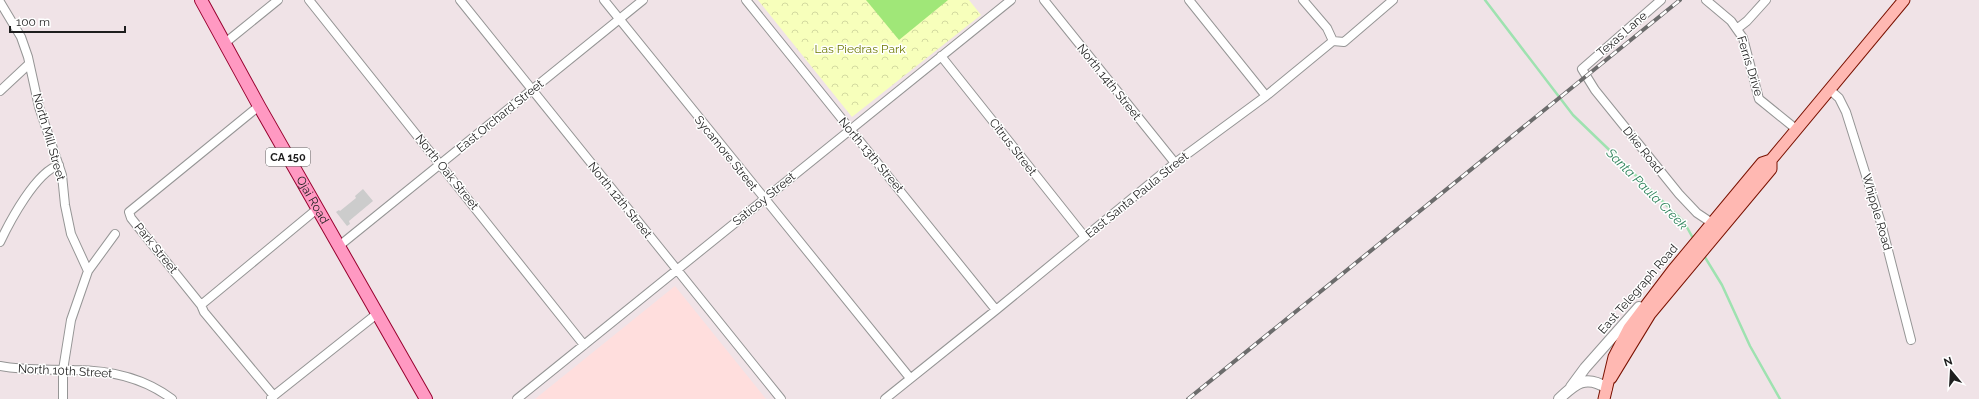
<svg xmlns="http://www.w3.org/2000/svg" width="1979" height="399" font-family="Raleway,sans-serif">
	<style>
		.education { fill: #ffdedd }
		.religious { fill: #ccc }
		.park { fill: url(#park-crowns) }
		.pitch { fill: #a0e778 }
		.lines { fill: none; stroke-linecap: round; stroke-linejoin: round }
		.stream { stroke: #9ee2b0; stroke-width: 2.5 }
		.minor-casing { stroke: #959595; stroke-width: 10 }
		.tertiary-casing { stroke: #959595; stroke-width: 12 }
		.secondary-casing { stroke: #7a1100; stroke-width: 13 }
		.primary-casing { stroke: #98002e; stroke-width: 14 }
		.minor { stroke: #fff; stroke-width: 8 }
		.tertiary { stroke: #fff; stroke-width: 10 }
		.secondary { stroke: #ffb8b2; stroke-width: 11 }
		.primary { stroke: #ff99c2; stroke-width: 12 }
		.rail-casing { stroke: #6c6c6c; stroke-width: 4 }
		.rail { stroke: #fff; stroke-width: 2.5; stroke-dasharray: 8; stroke-linecap: butt }
		.labels { text-anchor: middle; dominant-baseline: central; stroke-width: 3; stroke-linejoin: round; paint-order: stroke }
		.shield { fill: #fff; stroke: #626262; stroke-width: 1 }
		.shield-label { font-size: 11px; font-weight: bold; fill: #1e1e1e }
		.street-label { font-size: 12px; fill: #1e1e1e; stroke: #fff }
		.park-label { font-size: 12px; fill: #6e7b02; stroke: #fff }
		.water-label { font-size: 13px; font-style: italic; fill: #32855e; stroke: #fff }
	</style>
	<defs>
		<pattern id="park-crowns" width="20" height="18" patternUnits="userSpaceOnUse"><rect width="20" height="18" fill="#f7ffbb"/><path d="M2 6a3 3 0 1 1 6 0M12 15a3 3 0 1 1 6 0" fill="none" stroke="#d3daa0"/></pattern>
	</defs>
	<rect width="100%" height="100%" fill="#f0e3e7"/>
	<!-- education -->
	<path class="education" d="M675,286L766,399H535Z"/>
	<!-- religious -->
	<path class="religious" d="M363,189L373,201L349,221L350,224L347,226L336,212L339,210L340,211L356,198L355,196Z"/>
	<!-- park -->
	<path class="park" d="M758,0H969L981,15L852,117Z"/>
	<!-- pitch -->
	<path class="pitch" d="M866,0H948L899,40Z"/>
	<g class="lines">
		<!-- stream -->
		<path class="stream" d="M1485,0L1573,115L1684,222L1694,240
			M1703,254L1722,285L1750,346L1780,399"/>
		<defs>
			<path id="minor" d="M309,0L584,345
				M460,0L781,399
				M604,0L910,378
				M746,0L996,310
				M1044,0L1175,163
				M1189,0L1266,96
				M1303,0L1327,28L1333,41
				M1661,0L1582,69L1595,90L1679,194L1697,213L1712,223
				M1706,0L1731,21L1743,38L1759,99L1796,129
				M0,2L21,37L28,57L39,107L62,175L65,205L71,234L88,271L71,320L63,370V399
				M1738,28L1747,21L1766,0
				M225,43L278,0
				M941,56L1085,237
				M1829,89L1839,98L1846,112L1881,223L1911,340
				M0,91L29,64
				M259,106L129,212L131,218L201,305L204,312L274,396
				M0,242C10,221 36,172 59,165
				M339,246L643,0
				M88,271L115,234
				M201,305L317,209
				M0,366C24,371 49,369 74,370C108,370 144,378 172,399
				M271,398L378,313
				M517,399L1011,0
				M885,399L996,310L1175,163L1266,96L1333,41L1344,42L1393,0"/>
			<path id="tertiary" d="M1571,387L1585,368L1639,307
				M1559,399C1575,384 1585,374 1607,388"/>
			<path id="secondary" d="M1611,378L1650,314L1771,169V160
				M1604,399L1614,357L1629,328L1673,270L1762,163L1771,160L1904,0"/>
			<g id="primary">
				<path id="s1" d="M201,0L259,106L426,399"/>
			</g>
		</defs>
		<!-- minor casing -->
		<use href="#minor" class="minor-casing"/>
		<!-- tertiary casing -->
		<use href="#tertiary" class="tertiary-casing"/>
		<!-- secondary casing -->
		<use href="#secondary" class="secondary-casing"/>
		<!-- primary casing -->
		<use href="#primary" class="primary-casing"/>
		<!-- minor -->
		<use href="#minor" class="minor"/>
		<!-- tertiary -->
		<use href="#tertiary" class="tertiary"/>
		<!-- secondary -->
		<use href="#secondary" class="secondary"/>
		<!-- primary -->
		<use href="#primary" class="primary"/>
		<defs>
			<path id="rail" d="M1188,399L1680,0"/>
		</defs>
		<!-- rail casing -->
		<use href="#rail" class="rail-casing"/>
		<!-- rail -->
		<use href="#rail" class="rail"/>
	</g>
	<g class="labels">
		<!-- shield labels -->
		<rect class="shield" x="266" y="148" width="44" height="18" rx="3"/>
		<g class="shield-label">
			<text x="288" y="157">CA 150</text>
		</g>
		<!-- street labels -->
		<g class="street-label">
			<text transform="translate(1622 34) rotate(-41)">Texas Lane</text>
			<text transform="translate(1750 66) rotate(73)">Ferris Drive</text>
			<text transform="translate(1109 82) rotate(51)">North 14th Street</text>
			<text transform="translate(500 116) rotate(-39)">East Orchard Street</text>
			<text transform="translate(49 137) rotate(74)">North Mill Street</text>
			<text transform="translate(1013 147) rotate(52)">Citrus Street</text>
			<text transform="translate(1643 150) rotate(51)">Dike Road</text>
			<text transform="translate(726 153) rotate(51)">Sycamore Street</text>
			<text transform="translate(871 155) rotate(50)">North 13th Street</text>
			<text transform="translate(447 172) rotate(51)">North Oak Street</text>
			<text transform="translate(1137 195) rotate(-39)">East Santa Paula Street</text>
			<text transform="translate(764 199) rotate(-39)">Saticoy Street</text>
			<text stroke="none"><textPath href="#s1" startOffset="229">Ojai Road</textPath></text>
			<text transform="translate(620 200) rotate(51)">North 12th Street</text>
			<text transform="translate(1877 212) rotate(74)">Whipple Road</text>
			<text transform="translate(156 248) rotate(51)">Park Street</text>
			<text transform="translate(1638 289) rotate(-49)">East Telegraph Road</text>
			<text transform="translate(65 371) rotate(3)">North 10th Street</text>
		</g>
		<!-- park labels -->
		<g class="park-label">
			<text x="860" y="49">Las Piedras Park</text>
		</g>
		<!-- water labels -->
		<g class="water-label">
			<text transform="translate(1647 189) rotate(45)">Santa Paula Creek</text>
		</g>
	</g>
	<!-- north arrow -->
	<g transform="translate(1951 371) rotate(342)" stroke="#ffffff" stroke-width="3" paint-order="stroke">
	<path d="M0-3L7 15L0 10L-7 15Z" fill="#1e1e1e"/>
	<text y="-6" font-size="11" font-weight="bold" text-anchor="middle" fill="#1e1e1e">N</text>
	</g>
	<!-- scale -->
	<path d="M10 26v6h115v-6" fill="none" stroke="#1e1e1e" stroke-width="2"/>
	<text x="16" y="26" font-size="12" fill="#1e1e1e" stroke="#ffffff" stroke-width="3" paint-order="stroke">100 m</text>
</svg>
